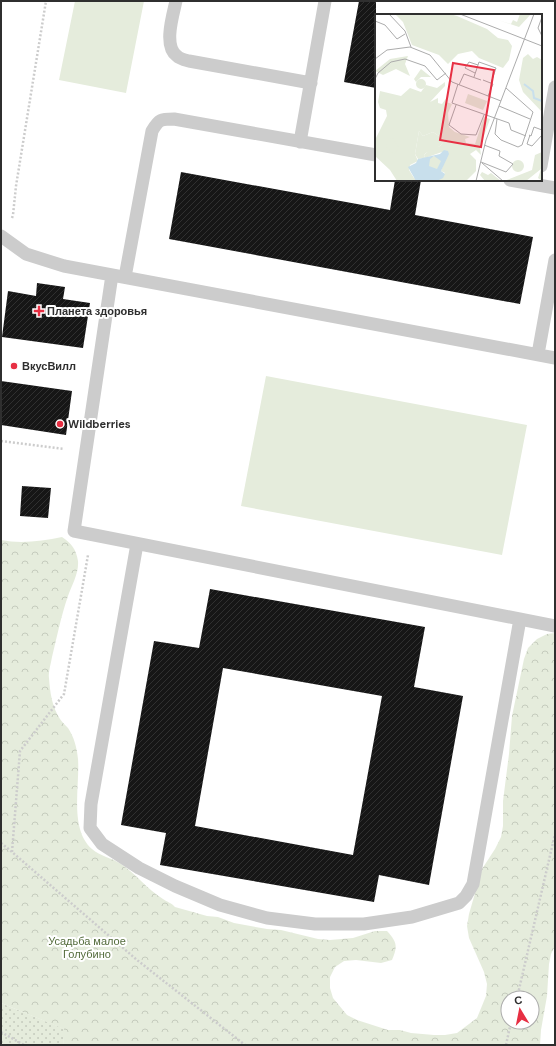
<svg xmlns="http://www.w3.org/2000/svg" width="556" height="1046" font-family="'DM Sans',sans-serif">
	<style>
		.grass { fill: url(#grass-dots) }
		.forest { fill: url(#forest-crowns); fill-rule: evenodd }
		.garden { fill: #e5ecdc }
		.building { fill: url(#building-hatch); fill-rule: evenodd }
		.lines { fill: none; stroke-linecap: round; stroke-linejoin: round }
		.path { stroke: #ccc; stroke-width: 2.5; stroke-dasharray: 2 2; stroke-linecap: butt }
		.service { stroke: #ccc; stroke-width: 13 }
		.poi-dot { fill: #e72f43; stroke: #fff; stroke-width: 1.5 }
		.labels { text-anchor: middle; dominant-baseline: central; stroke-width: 4; stroke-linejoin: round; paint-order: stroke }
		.poi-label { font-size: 11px; font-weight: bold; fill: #2f2f2f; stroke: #fff; text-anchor: start }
		.park-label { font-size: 11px; fill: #536b3b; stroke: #fff }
		.inset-river { fill: none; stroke: #c8dfec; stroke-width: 2 }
		.inset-road { fill: none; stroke: #acacac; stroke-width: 1 }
		.view { fill: #e72f43; fill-opacity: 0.15; stroke: #e72f43; stroke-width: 2 }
		.inset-edge { fill: none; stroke: #2f2f2f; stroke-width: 2 }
	</style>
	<defs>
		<pattern id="grass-dots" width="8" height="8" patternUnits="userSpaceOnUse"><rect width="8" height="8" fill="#e5ecdc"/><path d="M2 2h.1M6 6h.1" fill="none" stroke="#c5cbbd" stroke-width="1.8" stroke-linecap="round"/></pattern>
		<pattern id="forest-crowns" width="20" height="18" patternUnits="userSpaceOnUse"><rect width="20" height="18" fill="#e5ecdc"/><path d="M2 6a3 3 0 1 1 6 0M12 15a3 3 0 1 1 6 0" fill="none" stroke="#c5cbbd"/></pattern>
		<pattern id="building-hatch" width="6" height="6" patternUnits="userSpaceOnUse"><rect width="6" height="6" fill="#161616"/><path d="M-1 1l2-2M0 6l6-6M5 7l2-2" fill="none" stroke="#303030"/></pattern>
	</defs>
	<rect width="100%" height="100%" fill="#fff"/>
	<!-- grass -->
	<path class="grass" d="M1,1003L65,1029L63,1045H1Z"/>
	<!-- forest -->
	<path class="forest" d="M62,537C72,544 76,549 78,561C79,573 72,585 68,596C61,616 57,637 52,657C51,664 48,672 49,678C50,692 52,707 60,719C62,722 65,725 68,728C74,737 77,748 78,759C80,786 69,829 92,849C100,856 112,858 121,864C136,874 147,889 163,899C167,902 172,903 175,907L207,916L218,917L234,923L267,929L281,930L318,939L330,940L353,938L375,931H387C397,942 398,946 392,960L381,963L356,960L344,961L335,967L330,977V988L333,998L347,1015L357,1020L388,1030H400L411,1033L434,1035H445L457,1033L477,1018L486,996L487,984L484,972L469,938L467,926L469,914L482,869L495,849L501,837L503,826V801L509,754L512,716L524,659L528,648L537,639L547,634L555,633V946L551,954L549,964L547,996L541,1030L540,1045H63L64,1029L1,1003V540C21,544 42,541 62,537ZM508,998H532V1022H508Z"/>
	<!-- garden -->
	<path class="garden" d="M75,1H144L126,93L59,80Z
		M266,376L527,425L502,555L241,506Z"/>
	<!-- building -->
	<path class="building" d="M359,1H376V88L344,82Z
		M181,172L390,210L395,180H421L415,215L533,237L520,304L169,239Z
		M37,283L65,287L63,299L90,303L83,348L2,337L8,291L36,296Z
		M1,381L72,391L66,435L1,425Z
		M22,486L51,488L48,518L20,516Z
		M210,589L425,627L414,687L463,696L429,885L379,875L374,902L160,865L166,833L121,825L154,641L199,648ZM223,668L382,696L353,855L195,826Z"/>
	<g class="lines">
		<!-- path -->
		<path class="path" d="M12,218L13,215L16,186L46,1
			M1,441L64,449
			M1,843L12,852L137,960L245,1045
			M12,852L20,751L64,694L88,555
			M517,998L555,834
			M1,1032L24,1045
			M506,1045L511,1022"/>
		<!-- service -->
		<path class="service" d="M176,1C173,15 163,46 177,56C180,59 185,60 189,61L311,83
			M300,142L325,1
			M541,166L555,87
			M510,180L555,188
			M1,236L26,254L64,266L555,358
			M112,275L74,531L555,626
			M125,277L152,131C159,119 161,119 174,119L376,155
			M538,354L555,260
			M137,544L91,804L90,828L102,844L139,868L175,886L220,905L267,918L315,924H364L412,917L459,903L466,896L473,884L520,619"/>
	</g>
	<!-- markers -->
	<g class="poi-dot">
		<path d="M37 305h4v4h4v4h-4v4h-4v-4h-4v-4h4z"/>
		<circle cx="14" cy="366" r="4"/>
		<circle cx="60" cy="424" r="4"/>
	</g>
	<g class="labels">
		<!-- poi labels -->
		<g class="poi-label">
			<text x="47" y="311">Планета здоровья</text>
			<text x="22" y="366">ВкусВилл</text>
			<text x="68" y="424">Wildberries</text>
		</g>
		<!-- park labels -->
		<g class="park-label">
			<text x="87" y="941">Усадьба малое<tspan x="87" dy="13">Голубино</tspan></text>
		</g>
	</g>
	<!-- overview -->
	<g transform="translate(375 14)">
		<rect width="167" height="167" fill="#fff"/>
		<path d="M44,117L48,122L58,118L70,126L65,132L51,139L49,141L50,144L43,145L40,140Z" fill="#e5ecdc"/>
		<path d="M20,0H75L82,2L112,15L123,24L133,26L137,32L134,46L128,54L104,44L97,37L83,40L73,50L64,41L37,31L28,8ZM145,0H156L144,13L123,6L136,10L138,6L142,8ZM153,40L158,45L162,43L167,46V98L148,78L144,66L148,44ZM33,42L30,50L35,62L21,55L8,61L0,57L15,45ZM46,55L56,63H46L41,68L39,65ZM70,68V72L55,88L63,84V89L67,90L72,83L71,88L77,90L73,99L74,113L80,118L95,123L90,125L91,129L100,130L109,103L115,105L105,133L106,141L101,136L95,140L101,146V157L91,167H62L70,159L66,157L71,143L67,138L50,144L49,141L57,134L65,132L70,126L58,118L48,122L44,117L40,140L43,147L35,151L34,156L39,164L45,167H22L15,156L0,142V126L12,102L11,96L5,94L3,88L5,77L26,82L35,74L46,78L51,71L62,74ZM167,138V167L163,164L166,155L151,167H129L157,156L160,141ZM53 149a7 7 0 1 1 14 0a7 7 0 1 1-14 0ZM107,158L113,161L116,159L126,167H110L105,161Z" fill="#e5ecdc"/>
		<path d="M17,123L24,134L19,140L10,132Z" fill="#e5ecdc"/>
		<path d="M41 70a5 5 0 1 1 10 0a5 5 0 1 1-10 0ZM93,80L112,87L108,96L90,89ZM137 152a6 6 0 1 1 12 0a6 6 0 1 1-12 0Z" fill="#e5ecdc"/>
		<path d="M69,136L73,137L74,140L66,157L70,160L68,164L62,167H41L33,153L41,149L43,145L65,140ZM59,142L66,147L62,155L54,152L55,145Z" fill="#c8dfec" fill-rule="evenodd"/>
		<path class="inset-river" d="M149,70L158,77L159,84L167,87"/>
		<path class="inset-road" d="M14,0L30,17L36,33M85,0L167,32M167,3L163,14L167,22M0,7L10,11L22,25L30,20M0,45L12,36L35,33L55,41L77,68L126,87M100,59L90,54L94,48L103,51M99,63L104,48L121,54L116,69M0,65L3,59L16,48L30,45L50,52L62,66L71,59M108,66L118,70L113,82M83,70L77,89L134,109L136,116L151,122M84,71L89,60L106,66M81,91L74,111L86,120L101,121L109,101M124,92L155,105M122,105L120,120L126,126L143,133L147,131L158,98L131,74M154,121L156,122L159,113L167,116M155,121L152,130L157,132L167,121M106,148L131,158L138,150L124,142L125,137L109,131M107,149L128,167M101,167L111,126L159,0"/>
		<path class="view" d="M78,49L119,56L106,133L65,126Z"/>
		<rect width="167" height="167" class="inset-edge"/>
	</g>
	<!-- border -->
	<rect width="556" height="1046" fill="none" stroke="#2f2f2f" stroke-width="4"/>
	<!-- north arrow -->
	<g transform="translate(520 1010) rotate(350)"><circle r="19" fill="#ffffff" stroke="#acacac"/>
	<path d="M0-3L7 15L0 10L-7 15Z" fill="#e72f43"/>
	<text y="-6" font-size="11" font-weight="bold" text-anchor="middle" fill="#2f2f2f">С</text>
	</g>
</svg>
